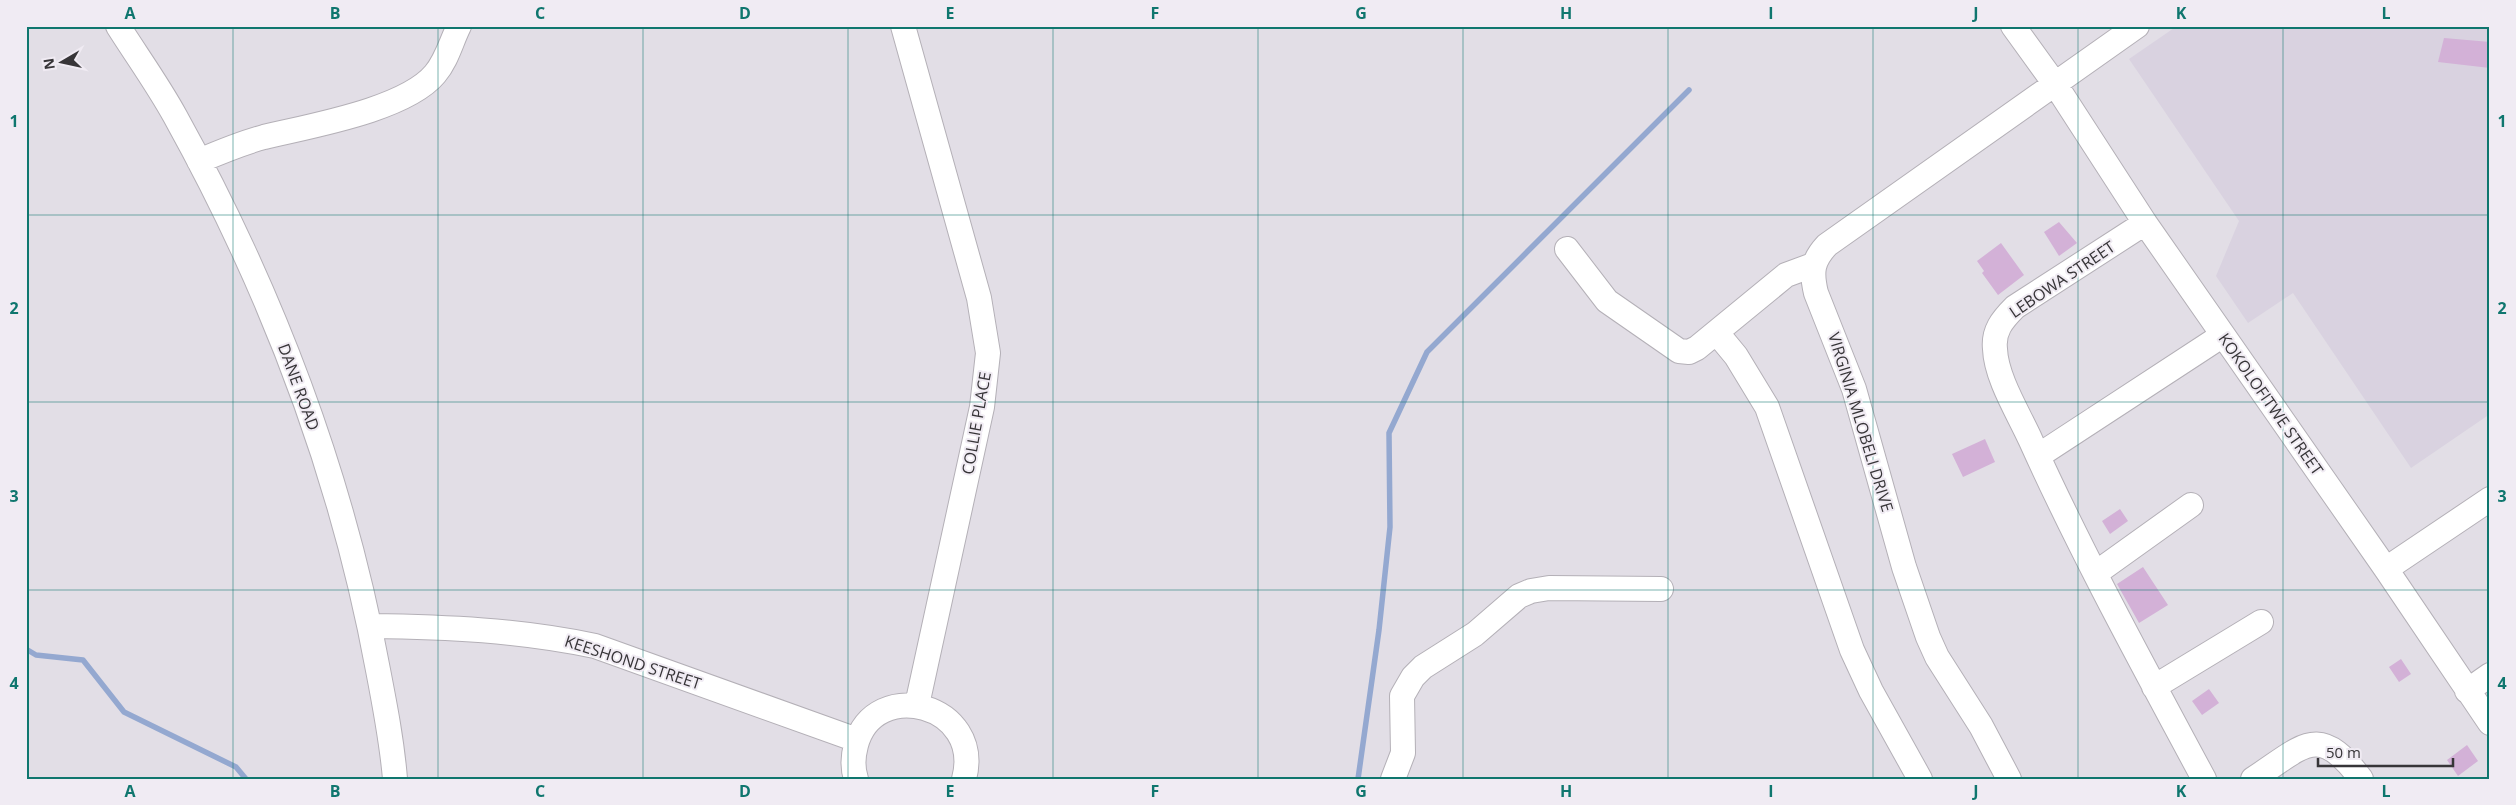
<svg xmlns="http://www.w3.org/2000/svg" width="2516" height="805" font-family="'Open Sans',sans-serif">
	<style>
		.built { fill: #d9d2e0 }
		.lines { fill: none; stroke-linecap: round; stroke-linejoin: round }
		.stream { stroke: #94a8d0; stroke-width: 5.5 }
		.building { fill: #d3b1d7 }
		.minor-casing { stroke: #b4b0b7; stroke-width: 26 }
		.minor { stroke: #fff; stroke-width: 24 }
		.grid { fill: none; stroke: #0f766e; stroke-width: 1; stroke-opacity: 0.55 }
		.labels { text-anchor: middle; dominant-baseline: central; stroke-width: 4; stroke-linejoin: round; paint-order: stroke }
		.street-label { font-size: 16px; fill: #373538; stroke: #f0ebf3 }
		.neatline { fill: none; stroke: #0f766e; stroke-width: 2 }
		.grid-label { font-size: 16px; text-anchor: middle; font-weight: bold; fill: #0f766e }
	</style>
	<rect width="100%" height="100%" fill="#e2dee6"/>
	<!-- built -->
	<path class="built" d="M2177,26H2490V414L2411,468L2293,293L2248,323L2216,276L2239,221L2129,59Z"/>
	<g class="lines">
		<!-- stream -->
		<path class="stream" d="M26,649L36,655L83,660L124,712L236,767L246,779
			M1358,779L1379,630L1390,527L1389,433L1427,352L1689,90"/>
	</g>
	<!-- building -->
	<path class="building" d="M2444,38L2490,42V68L2438,62Z
		M2059,222L2077,243L2059,256L2044,232Z
		M2001,243L2024,275L1998,295L1982,273L1984,271L1977,261Z
		M1985,439L1995,462L1963,477L1952,454Z
		M2120,509L2128,521L2110,534L2102,521Z
		M2143,567L2168,605L2139,623L2117,584Z
		M2401,659L2411,674L2399,682L2389,667Z
		M2209,689L2219,703L2202,715L2192,701Z
		M2467,745L2478,761L2458,776L2447,760Z"/>
	<g class="lines">
		<defs>
			<path id="minor" d="M118,26C137,56 158,85 175,116C271,289 342,475 378,670C385,706 392,742 395,779
				M903,26L979,298L988,353L982,407L917,705
				M2013,26L2055,84L2145,223L2386,569L2490,723
				M199,161C220,152 242,143 264,137C309,126 405,110 435,74C447,60 451,42 459,26
				M2145,223L2015,307C2002,320 1993,331 1995,349C1996,378 2019,414 2031,441C2083,556 2144,667 2204,779
				M1567,249L1607,301L1679,351L1689,352L1697,348L1786,275L1813,265
				M1717,333L1736,356L1767,407L1852,650L1871,691L1920,779
				M2038,456L2223,335
				M2386,569L2490,499
				M2096,573L2191,505
				M370,626C446,627 520,630 595,646L857,740
				M2154,687L2261,622
				M2467,691L2490,675
				M856,779C852,767 853,756 856,745C874,676 984,704 964,779
				M1393,779L1403,753L1402,696L1413,677L1423,667L1475,634L1519,596L1531,591L1549,588L1661,589
				M2009,779L1981,726L1937,657L1928,637L1904,567L1854,389L1816,293C1811,272 1812,261 1827,245L2137,26
				M2253,779C2303,747 2318,721 2361,779"/>
		</defs>
		<!-- minor casing -->
		<use href="#minor" class="minor-casing"/>
		<!-- minor -->
		<use href="#minor" class="minor"/>
	</g>
	<!-- grid -->
	<path class="grid" d="M233,26V779M438,26V779M643,26V779M848,26V779M1053,26V779M1258,26V779M1463,26V779M1668,26V779M1873,26V779M2078,26V779M2283,26V779M26,215H2490M26,402H2490M26,590H2490"/>
	<g class="labels">
		<!-- street labels -->
		<g class="street-label">
			<text transform="translate(2062 279) rotate(-34)">LEBOWA STREET</text>
			<text transform="translate(299 387) rotate(70)">DANE ROAD</text>
			<text transform="translate(2271 404) rotate(55)">KOKOLOFITWE STREET</text>
			<text transform="translate(1861 422) rotate(73)">VIRGINIA MLOBELI DRIVE</text>
			<text transform="translate(976 423) rotate(-80)">COLLIE PLACE</text>
			<text transform="translate(633 662) rotate(18)">KEESHOND STREET</text>
		</g>
	</g>
	<!-- border -->
	<rect width="2516" height="805" fill="none" stroke="#f0ebf3" stroke-width="55"/>
	<!-- north arrow -->
	<g transform="translate(62 62) rotate(261)" stroke="#f0ebf3" stroke-width="4" paint-order="stroke">
	<path d="M0-4L9 19L0 12L-9 19Z" fill="#373538"/>
	<text y="-8" font-size="14" font-weight="bold" text-anchor="middle" fill="#373538">N</text>
	</g>
	<!-- scale -->
	<path d="M2318 758v8h135v-8" fill="none" stroke="#373538" stroke-width="2.5"/>
	<text x="2326" y="758" font-size="15" fill="#373538" stroke="#f0ebf3" stroke-width="4" paint-order="stroke">50 m</text>
	<rect x="28" y="28" width="2460" height="750" class="neatline"/>
	<g class="grid-label">
		<text x="130" y="19">A</text>
		<text x="335" y="19">B</text>
		<text x="540" y="19">C</text>
		<text x="745" y="19">D</text>
		<text x="950" y="19">E</text>
		<text x="1155" y="19">F</text>
		<text x="1361" y="19">G</text>
		<text x="1566" y="19">H</text>
		<text x="1771" y="19">I</text>
		<text x="1976" y="19">J</text>
		<text x="2181" y="19">K</text>
		<text x="2386" y="19">L</text>
		<text x="14" y="127">1</text>
		<text x="2502" y="127">1</text>
		<text x="14" y="314">2</text>
		<text x="2502" y="314">2</text>
		<text x="14" y="502">3</text>
		<text x="2502" y="502">3</text>
		<text x="14" y="689">4</text>
		<text x="2502" y="689">4</text>
		<text x="130" y="797">A</text>
		<text x="335" y="797">B</text>
		<text x="540" y="797">C</text>
		<text x="745" y="797">D</text>
		<text x="950" y="797">E</text>
		<text x="1155" y="797">F</text>
		<text x="1361" y="797">G</text>
		<text x="1566" y="797">H</text>
		<text x="1771" y="797">I</text>
		<text x="1976" y="797">J</text>
		<text x="2181" y="797">K</text>
		<text x="2386" y="797">L</text>
	</g>
</svg>
